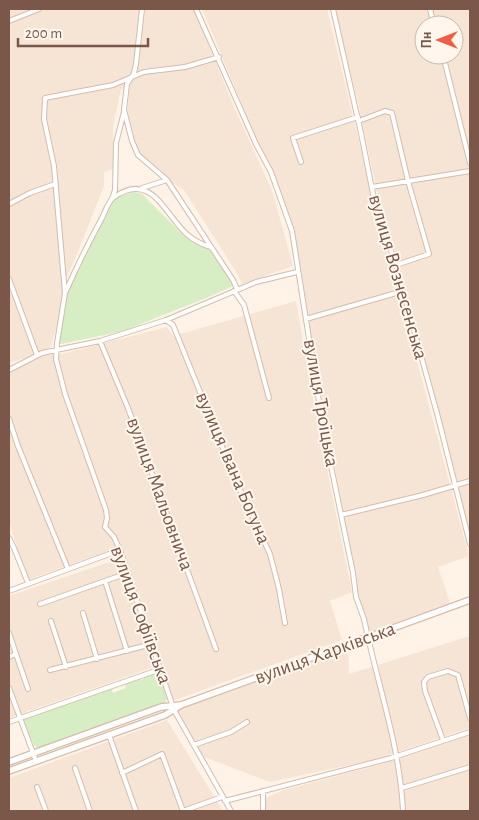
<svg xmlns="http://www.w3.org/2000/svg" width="479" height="820" font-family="'Alegreya Sans',sans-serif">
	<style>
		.residential { fill: #f6e5d4; fill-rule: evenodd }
		.green { fill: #d7edc3 }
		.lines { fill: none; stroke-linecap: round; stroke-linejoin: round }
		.street-casing { stroke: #d4bcad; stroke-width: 6 }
		.secondary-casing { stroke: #d7bcaa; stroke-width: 8 }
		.street { stroke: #fff; stroke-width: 4 }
		.secondary { stroke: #fff; stroke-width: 5.5 }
		.labels { text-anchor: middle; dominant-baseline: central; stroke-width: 4; stroke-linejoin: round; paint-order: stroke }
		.street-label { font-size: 20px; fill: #7a5748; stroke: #fff7ee }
	</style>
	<rect width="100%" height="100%" fill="#fef3e6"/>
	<!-- residential -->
	<path class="residential" d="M9,9H194L234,107L273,193L293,266L242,284L235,270L184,190L168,180L137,154L130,145L127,119L129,91L121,89L113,126V169L104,172V186L75,259L64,282L60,313L51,347L29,357L9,363Z
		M202,9H327L381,232L421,376L469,556L438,567L450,603L368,632L357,590L297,257L275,177L261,150Z
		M335,9H470V535L408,294L376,188L360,111ZM424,25H454V55H424Z
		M296,301L315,410L352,592L330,601L342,640L172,701L163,675V665L122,546L27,580L9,521V372L46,354L58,355L167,327L173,336Z
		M118,559L157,666L9,718V596Z
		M470,636V728L373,760L270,782L204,757L177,717V710L348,649L349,674Z
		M167,720L223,811H9V778Z
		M470,735V811H263L261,800L284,790L389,762Z"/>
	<!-- green -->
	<path class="green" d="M133,192L142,194L182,234L193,243L209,249L225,270L233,286L206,298L123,331L61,344L56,342L64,292L110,203L116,198Z
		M155,672L160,674L168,696L165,703L38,748L34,745L23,722L25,718L111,688L113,693L126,688L125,683L139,678L141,680L144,679V676Z"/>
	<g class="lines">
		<defs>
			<path id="street" d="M142,9L136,64L134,73L127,84L124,110L132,141L138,155L167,180L233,280L237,289
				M196,9L256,144L271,172L292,231L323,427L353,573L356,597L364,619C377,683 400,746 403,811
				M333,9L361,133L375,204L396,265L438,417L470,544
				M430,9L434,25
				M9,21L39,9
				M443,55L470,163
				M219,57L185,67L144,72L113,85L45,98L44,119L54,166L65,293L57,343L56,359L65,394L106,510L107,518L105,527L114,537L120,550L174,710L231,811
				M359,121L385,111L392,113L408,181L429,254L396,265
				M301,162L293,138L358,117
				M372,187L470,171
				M142,188L167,180
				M112,199L115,190L116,143L124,112
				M9,204L30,193L55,184
				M9,279L37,355
				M66,291C77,266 89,242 102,218C105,212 108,202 113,198C129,186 144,185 158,200C176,219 182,239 211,247
				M234,291L244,305L269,398
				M306,319L403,291
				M166,320L173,325L236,481L270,554L279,589L285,623
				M100,341L128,408L216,649
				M9,370L42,353L100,341L166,320L256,282L297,272
				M9,419L18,446L68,569
				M341,515L423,495L470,481
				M9,538L14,548L28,583
				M105,581L128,573
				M9,591L120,550
				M40,604L105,581L127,651
				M83,613L97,659
				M51,621L66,667
				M9,633L16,654
				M9,657L16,654L28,689
				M50,670L152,644
				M9,688L36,761
				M9,722L161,669
				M109,735L136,811
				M443,740L425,691L424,682L428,677L448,671L458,675L470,718
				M194,745L231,732L247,722
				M75,768L90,811
				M122,773L162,754L183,811L222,797
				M37,787L46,811
				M402,788L470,767
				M225,801L391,758L470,732
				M263,811V791"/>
			<path id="secondary" d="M9,762L161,707L181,705
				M9,771L165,715L181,705L470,600"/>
		</defs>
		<!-- street casing -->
		<use href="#street" class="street-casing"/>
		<!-- secondary casing -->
		<use href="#secondary" class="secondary-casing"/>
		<!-- street -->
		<use href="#street" class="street"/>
		<!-- secondary -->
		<use href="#secondary" class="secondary"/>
	</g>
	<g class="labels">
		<!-- street labels -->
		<g class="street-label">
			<text transform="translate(398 277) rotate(74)">вулиця Вознесенська</text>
			<text transform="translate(321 403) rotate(80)">вулиця Троїцька</text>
			<text transform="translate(233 468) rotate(67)">вулиця Івана Богуна</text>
			<text transform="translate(160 494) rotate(70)">вулиця Мальовнича</text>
			<text transform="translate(141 615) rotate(70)">вулиця Софіївська</text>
			<text transform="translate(325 653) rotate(-20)">вулиця Харківська</text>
		</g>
	</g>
	<!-- border -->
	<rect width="479" height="820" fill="none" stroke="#7a5748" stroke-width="20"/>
	<!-- north arrow -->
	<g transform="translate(439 40) rotate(270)"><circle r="24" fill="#fff7ee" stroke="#cab7ac"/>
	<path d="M0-4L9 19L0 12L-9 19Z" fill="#f05f43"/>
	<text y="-8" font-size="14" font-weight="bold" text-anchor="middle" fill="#7a5748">Пн</text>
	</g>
	<!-- scale -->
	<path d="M18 38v8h130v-8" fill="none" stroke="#7a5748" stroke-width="2.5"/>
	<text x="25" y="38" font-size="15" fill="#7a5748" stroke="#fff7ee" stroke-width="4" paint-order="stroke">200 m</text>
</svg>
